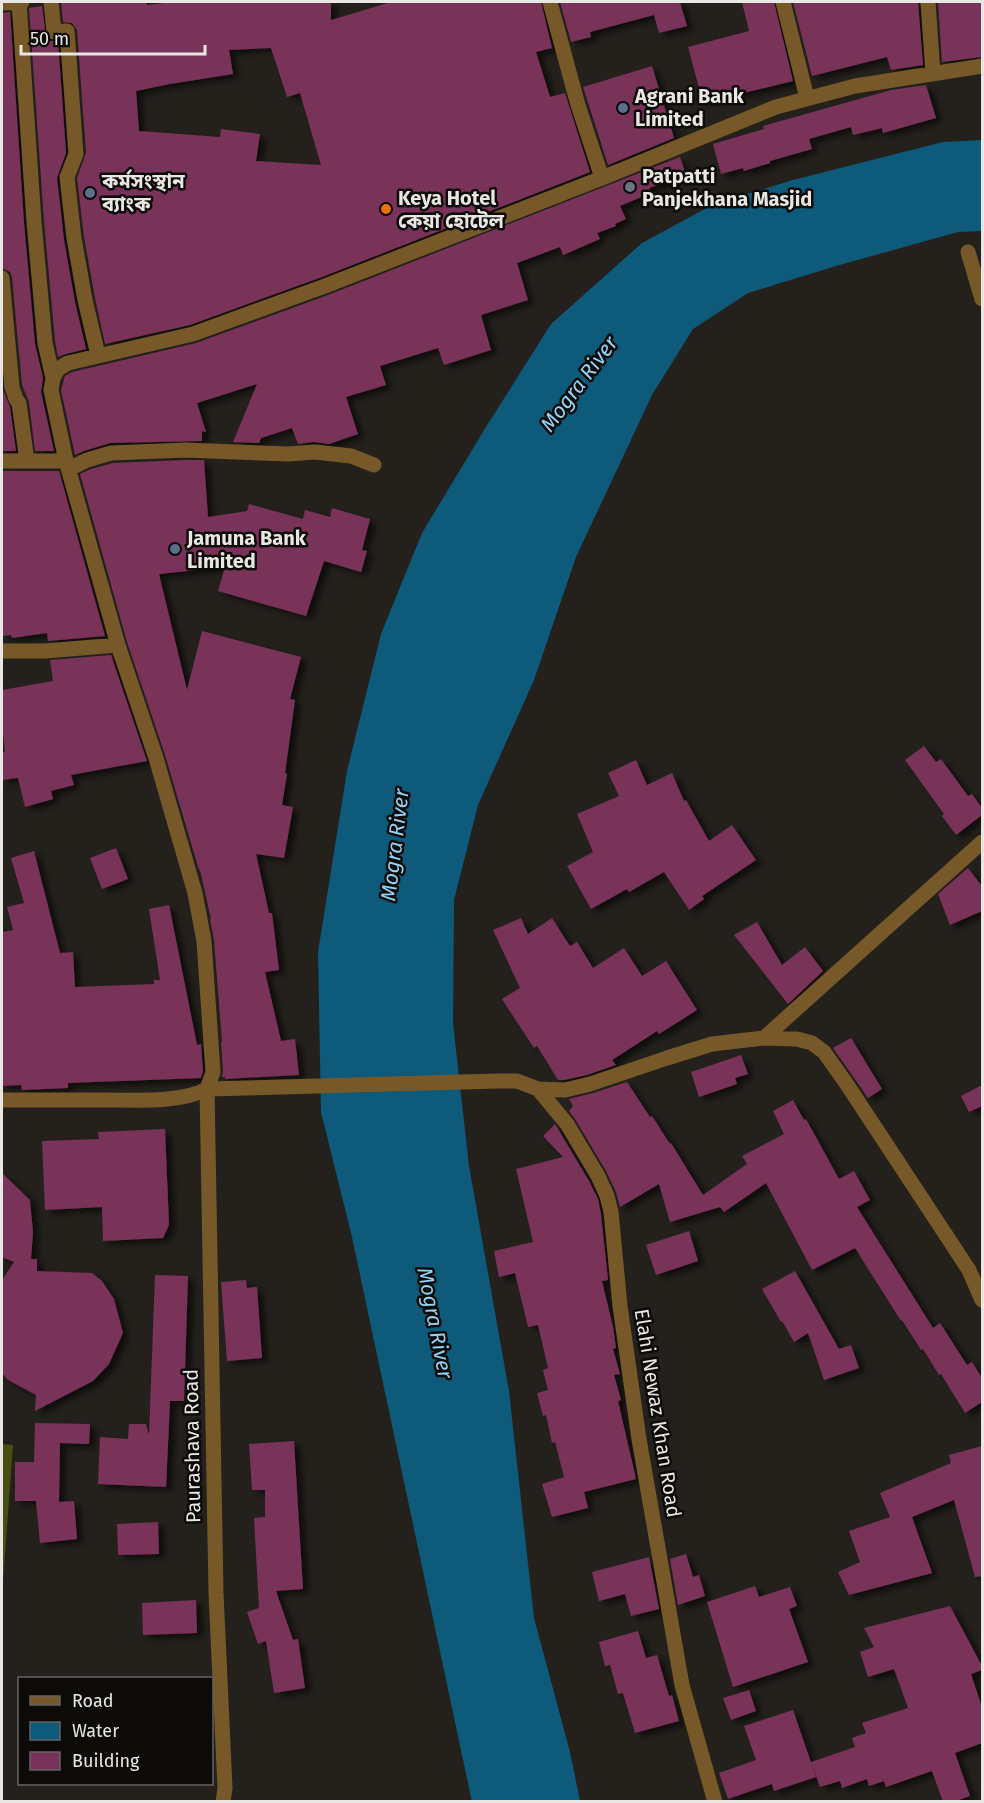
<svg xmlns="http://www.w3.org/2000/svg" width="984" height="1803" font-family="'Fira Sans','Noto Sans Bengali',sans-serif">
	<style>
		.green { fill: #474e12 }
		.water { fill: #0d5a7b }
		.building { fill: #793259; fill-rule: evenodd; filter: url(#shadow) }
		.lines { fill: none; stroke-linecap: round; stroke-linejoin: round }
		.minor { stroke: #775929; stroke-width: 15 }
		.service-dot { fill: #5c6f8a; stroke: #0c0b09; stroke-width: 2 }
		.worship-dot { fill: #6b7280; stroke: #0c0b09; stroke-width: 2 }
		.food-dot { fill: #e8710a; stroke: #0c0b09; stroke-width: 2 }
		.labels { text-anchor: middle; dominant-baseline: central; stroke-width: 5; stroke-linejoin: round; paint-order: stroke }
		.poi-label { font-size: 20px; font-weight: bold; fill: #e9e7e4; stroke: #0c0b09; text-anchor: start }
		.street-label { font-size: 20px; fill: #e9e7e4; stroke: #0c0b09 }
		.water-label { font-size: 21px; font-style: italic; fill: #93d4f8; stroke: #0c0b09 }
	</style>
	<defs>
		<filter id="shadow"><feDropShadow dx="6" dy="4" stdDeviation="3" flood-color="#0009"/></filter>
	</defs>
	<rect width="100%" height="100%" fill="#24211c"/>
	<!-- green -->
	<path class="green" d="M2,1444L13,1445L2,1595Z"/>
	<!-- water -->
	<path class="water" d="M982,140V231L958,232L836,266L748,293L693,329L652,395L576,557L534,680L478,805L454,900L453,1023L469,1166L509,1391L534,1618L570,1752L580,1801L472,1802L352,1237L321,1112L318,952L347,771L381,634L422,533L486,427L551,324L642,243L714,204L793,180L943,142Z"/>
	<!-- building -->
	<path class="building" d="M61,2H147V5L172,2H331V20L391,2H541L552,48L536,52L550,97L565,93L590,172L322,277L190,325L105,344L95,298L84,237L77,178L86,153L77,30L72,23L63,22ZM271,48L287,97L300,93L321,165L256,161L260,134L221,129L220,137L139,131L136,91L170,84L233,74L229,50Z
		M560,2H680L687,26L659,33L654,15L590,32L591,37L571,42Z
		M742,2H774L793,81L703,103L688,47L749,31Z
		M793,2H918L923,65L891,70L887,57L812,76Z
		M938,2H982V57L942,62Z
		M42,6L46,37L50,41H58L66,153L57,178L64,240L75,302L86,349L66,354L58,357L55,341L44,221L29,8Z
		M10,12L24,223L35,344L43,378L41,392L54,451H35L29,402L22,385L12,277L10,272L2,268V13Z
		M652,66L674,138L608,165L583,87Z
		M926,85L936,118L883,133L882,128L853,135L851,127L809,139L812,149L770,161V163L744,171L743,168L721,174L713,144L764,129L763,126L891,90Z
		M680,157L686,175L649,188L651,193L620,206L626,219L615,224L616,226L597,233L600,239L563,255L560,247L517,263L528,300L481,315L491,350L444,365L438,348L380,366L386,385L346,397L358,434L329,444L314,442L298,444L292,428L261,438L259,443L233,442L257,384L197,403L206,432L202,431V441L110,443L84,451L75,455L61,390L65,376L72,372L196,343L328,295Z
		M2,379L3,390L10,407L16,451H2Z
		M185,460H204L208,517L247,511L249,504L303,519L305,510L330,517L332,508L370,519L362,550L367,551L361,572L324,561L306,616L218,591L225,567L159,574L187,690L202,631L301,657L290,699L295,700L285,773L287,774L282,805L293,807L284,858L256,854L269,913H272L279,970L265,972L281,1041L295,1039L299,1075L225,1079V1077H222L223,1071L221,1042L222,1041L214,940L210,919H211L200,870H199L165,755L127,642L80,474L91,469L113,463Z
		M2,471H59L105,636L48,641L47,633L12,638L11,635L2,636Z
		M111,655L147,761L71,775L74,785L51,791L53,799L25,807L18,778L2,780V752H5L2,723V690L53,681L50,660Z
		M924,746L936,762L941,759L968,796L972,794L982,808V815L956,835L942,816L944,814L905,760Z
		M636,760L647,785L672,773L684,801L686,800L709,841L732,825L756,860L702,896L704,899L689,910L664,872L629,892L627,889L591,909L567,866L593,852L577,814L619,796L608,773Z
		M116,848L128,879L102,889L90,858Z
		M34,851L60,953L73,952L75,987L154,984V980H160L149,909L169,905L197,1045L201,1044L203,1071L201,1078L68,1083V1088L22,1090L21,1085L2,1086V932L13,930L7,907L24,903L11,858Z
		M968,868L982,886V911L950,925L938,894Z
		M521,918L528,934L552,918L570,946L577,942L593,968L624,948L642,976L666,961L697,1010L659,1034L657,1031L612,1060L616,1065L587,1075L564,1080H558L537,1046L534,1048L502,999L520,988L493,930Z
		M757,922L782,965L805,947L823,971L788,1004L734,935Z
		M851,1038L882,1089L868,1098L833,1048Z
		M741,1055L748,1074L735,1078L737,1084L699,1097L691,1072Z
		M627,1082L650,1117L652,1116L670,1144L671,1143L703,1195L747,1164L742,1156L784,1134L773,1111L793,1100L804,1120L806,1119L839,1179L854,1171L870,1200L857,1207L933,1328L940,1323L967,1365L972,1362L982,1378V1402L965,1413L941,1374L939,1375L923,1349L921,1350L902,1320L901,1321L855,1248L812,1270L766,1183L724,1212L720,1207L670,1222L659,1184L620,1207L616,1192L606,1171L575,1119L569,1111L573,1106L569,1099L593,1093Z
		M982,1085V1106L969,1112L961,1096Z
		M555,1124L589,1181L598,1199L601,1214L608,1280L602,1281L613,1327L616,1348L613,1349L620,1374L614,1375L621,1400L618,1401L636,1479L584,1492L588,1508L552,1517L542,1484L564,1477L555,1442L552,1443L546,1415L543,1416L537,1393L548,1390L543,1370L548,1368L538,1325L528,1327L515,1273L499,1277L494,1251L533,1242L516,1169L563,1157L543,1136Z
		M165,1129L169,1225L163,1238L103,1241L102,1207L45,1210L42,1141L99,1139L98,1132Z
		M2,1173L30,1200L33,1232L31,1259H37V1271L92,1273L102,1281L114,1299L123,1333L109,1364L93,1381L35,1411L36,1395L8,1380L2,1373V1280L14,1262L2,1257Z
		M689,1231L698,1261L656,1275L646,1245Z
		M795,1271L839,1349L851,1345L859,1368L824,1380L808,1333L794,1342L782,1321L781,1322L762,1289Z
		M155,1275L188,1276L184,1401H170L166,1487L98,1484L100,1437L128,1439L129,1424H146L149,1435Z
		M246,1280L247,1288L257,1287L262,1358L227,1361L221,1282Z
		M35,1423L90,1424L89,1444L60,1443L59,1502L74,1501L77,1539L40,1543L36,1501H15V1462H34Z
		M294,1441L303,1589L276,1591L293,1640L298,1639L305,1688L274,1693L266,1641L258,1644L247,1612L259,1608L254,1518L265,1517V1490H252L249,1444Z
		M982,1446V1576L975,1577L954,1500L912,1517L932,1573L849,1595L838,1572L860,1562L849,1531L890,1517L880,1493L951,1463L949,1455Z
		M158,1522L159,1554L118,1555L117,1524Z
		M686,1554L693,1577L699,1575L705,1596L678,1605L670,1559Z
		M649,1557L659,1609L631,1616L625,1594L599,1601L592,1572Z
		M755,1586L759,1597L790,1587L797,1606L789,1609L808,1662L733,1687L707,1602Z
		M196,1600L197,1633L143,1635L142,1603Z
		M950,1606L982,1666V1670L971,1674L982,1707V1743L955,1753L970,1796L953,1802H943L932,1771L886,1787L884,1781L869,1786L867,1779L842,1788L840,1781L820,1787L811,1762L855,1747L852,1738L866,1733L862,1723L908,1708L894,1669L868,1677L860,1652L874,1647L864,1628Z
		M638,1631L646,1658L657,1655L669,1696L672,1695L679,1721L635,1733L623,1693L618,1694L610,1665L605,1666L599,1642Z
		M749,1690L756,1711L731,1720L723,1698Z
		M793,1710L816,1777L774,1791L772,1784L728,1799L719,1773L756,1760L744,1726Z"/>
	<g class="lines">
		<!-- minor -->
		<path class="minor" d="M19,2L34,222L45,343L53,378
			M51,2L54,32L67,31L76,154L67,177L74,238L85,300L98,355
			M550,2L578,105L602,178
			M783,2L807,98
			M928,2L933,74
			M2,3L22,2
			M968,252L982,299
			M2,278L12,387L16,399L19,403L27,461
			M2,461H66
			M69,469L87,460L111,453L185,450L288,454L315,452L351,456L374,465
			M2,651H45L118,645
			M764,1038L982,842
			M538,1089L565,1090L590,1084L667,1058L712,1044L764,1038L797,1039L812,1043L824,1052L846,1083L969,1270L982,1300
			M2,1100C36,1100 70,1100 105,1100C135,1100 181,1103 207,1089L213,1072L204,941L195,893L156,758L118,645L66,461L51,390L53,378L58,369L68,363L193,334L325,286L602,178L776,107L855,86L982,66
			M223,1802L225,1788L216,1593L207,1089L498,1081H517L538,1089L567,1124L598,1176L607,1196L611,1212L620,1306L639,1439L682,1685L715,1802"/>
	</g>
	<!-- markers -->
	<g class="service-dot">
		<circle cx="623" cy="108" r="6"/>
		<circle cx="90" cy="193" r="6"/>
		<circle cx="175" cy="549" r="6"/>
	</g>
	<circle class="worship-dot" cx="630" cy="187" r="6"/>
	<circle class="food-dot" cx="386" cy="209" r="6"/>
	<g class="labels">
		<!-- poi labels -->
		<g class="poi-label">
			<text x="635" y="96">Agrani Bank<tspan x="635" dy="23">Limited</tspan></text>
			<text x="642" y="176">Patpatti<tspan x="642" dy="23">Panjekhana Masjid</tspan></text>
			<text x="102" y="181">কর্মসংস্থান<tspan x="102" dy="23">ব্যাংক</tspan></text>
			<text x="398" y="198">Keya Hotel<tspan x="398" dy="23">কেয়া হোটেল</tspan></text>
			<text x="187" y="538">Jamuna Bank<tspan x="187" dy="23">Limited</tspan></text>
		</g>
		<!-- street labels -->
		<g class="street-label">
			<text transform="translate(658 1413) rotate(81)">Elahi Newaz Khan Road</text>
			<text transform="translate(192 1446) rotate(-91)">Paurashava Road</text>
		</g>
		<!-- water labels -->
		<g class="water-label">
			<text transform="translate(579 384) rotate(-53)">Mogra River</text>
			<text transform="translate(395 845) rotate(-83)">Mogra River</text>
			<text transform="translate(435 1323) rotate(79)">Mogra River</text>
		</g>
	</g>
	<!-- border -->
	<rect width="984" height="1803" fill="none" stroke="#e9e7e4" stroke-width="6"/>
	<!-- legend -->
	<rect x="18" y="1677" width="195" height="108" fill="#0c0b09" stroke="#646361" stroke-width="1.5"/>
	<rect x="30" y="1696" width="30" height="9" fill="#775929" stroke="#646361" stroke-width="1.5"/>
	<text x="72" y="1707" font-size="18" fill="#e9e7e4">Road</text>
	<rect x="30" y="1722" width="30" height="18" fill="#0d5a7b" stroke="#646361" stroke-width="1.5"/>
	<text x="72" y="1737" font-size="18" fill="#e9e7e4">Water</text>
	<rect x="30" y="1752" width="30" height="18" fill="#793259" stroke="#646361" stroke-width="1.5"/>
	<text x="72" y="1767" font-size="18" fill="#e9e7e4">Building</text>
	<!-- scale -->
	<path d="M21 45v9h184v-9" fill="none" stroke="#e9e7e4" stroke-width="3"/>
	<text x="30" y="45" font-size="18" fill="#e9e7e4" stroke="#0c0b09" stroke-width="4.5" paint-order="stroke">50 m</text>
</svg>
